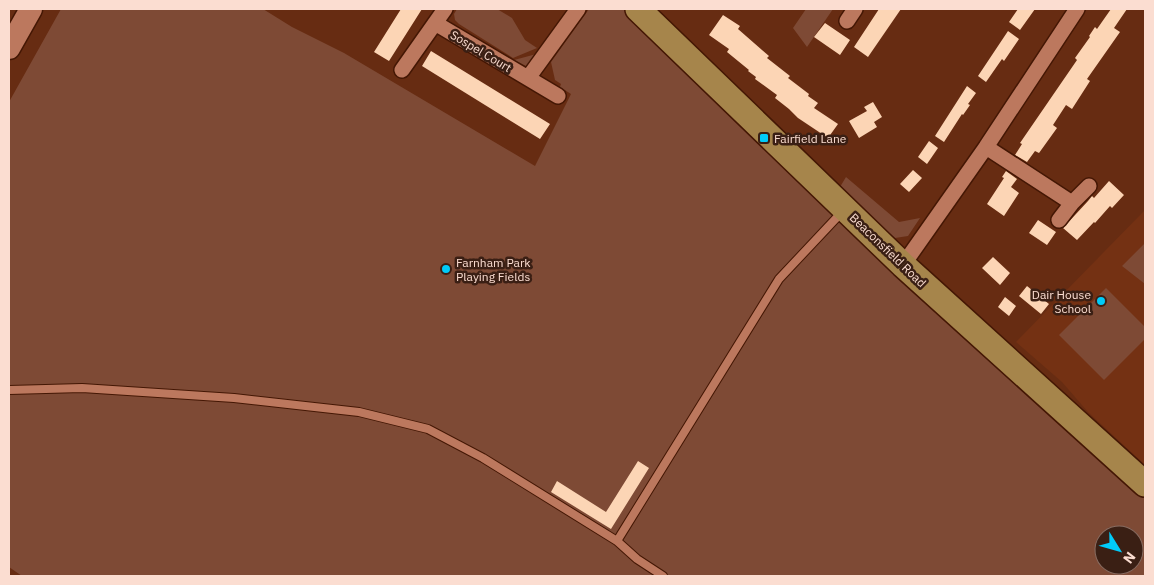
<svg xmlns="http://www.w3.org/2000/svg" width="1154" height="585" font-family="'IBM Plex Sans',sans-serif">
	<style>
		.built { fill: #743113 }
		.green { fill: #7e4a35; fill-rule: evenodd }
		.building { fill: #fcd5b5 }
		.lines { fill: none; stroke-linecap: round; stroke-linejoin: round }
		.lane-casing { stroke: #441704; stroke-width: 10 }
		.street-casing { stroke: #441704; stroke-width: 18 }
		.secondary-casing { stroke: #441704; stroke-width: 25 }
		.primary-casing { stroke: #441704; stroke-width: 28 }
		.lane { stroke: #bc785e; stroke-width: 8 }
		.street { stroke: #bc785e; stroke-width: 15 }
		.secondary { stroke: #bc785e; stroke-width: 22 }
		.primary { stroke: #a6854b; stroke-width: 25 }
		.poi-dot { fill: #01cbf9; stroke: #3a1f14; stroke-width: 2 }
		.labels { text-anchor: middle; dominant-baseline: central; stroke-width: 5; stroke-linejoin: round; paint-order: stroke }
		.street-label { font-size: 12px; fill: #fbddd1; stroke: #3a1f14 }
		.poi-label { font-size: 12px; fill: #fbddd1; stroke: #3a1f14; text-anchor: start }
	</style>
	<rect width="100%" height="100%" fill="#672c12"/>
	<!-- built -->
	<path class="built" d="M1145,210V465L1088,412L1062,382L1016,342Z"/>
	<!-- green -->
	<path class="green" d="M61,9H263L292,27L344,53L535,166L571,94L560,87L561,84L555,80L551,62L589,9H629L1145,491V576H22L9,567V102ZM1104,535H1134V565H1104Z
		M457,9H497L512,18L525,40L537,48L513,58L459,24L455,20L454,14Z
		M806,9H833L807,47L793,28Z
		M544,52L534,63L526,66L514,60Z
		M846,177L899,222L920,218L908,236L895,238L879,226L840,187Z
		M1145,243V284L1122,266Z
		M1106,288L1145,327V339L1104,380L1059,335Z"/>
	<!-- building -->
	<path class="building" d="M401,9H422L389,61L374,52Z
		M879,9H901L868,57L854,47Z
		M1018,9H1035L1020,30L1009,22Z
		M1111,9H1127L1114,28L1120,32L1087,79L1090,81L1072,109L1066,105L1053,125L1057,128L1039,153L1035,151L1027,162L1015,155L1022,144L1020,143L1077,60L1075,58L1090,37L1089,36L1095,27L1097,29Z
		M723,15L740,26L738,29L769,56L767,58L790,76L788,78L809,94L808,96L818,103L814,108L838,124L828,138L798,118L789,109L775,98L777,95L755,79L756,77L748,71L749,70L727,52L729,49L709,35Z
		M825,23L850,40L840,55L814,37Z
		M1008,31L1019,39L1004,61L1002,59L986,82L978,76Z
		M431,51L550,124L540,139L422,66Z
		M967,86L976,93L968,104L970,105L963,115L962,114L944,142L935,136Z
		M873,102L882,117L874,122L877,127L859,138L849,121L867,111L864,107Z
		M929,141L938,148L927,164L918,157Z
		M913,170L922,178L909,192L900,184Z
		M1006,171L1017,179L1011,187L1019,193L1004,216L987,204L1004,178L1002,177Z
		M1109,181L1124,195L1112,208L1110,206L1095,223L1094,222L1077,240L1063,228L1088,201L1092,196L1094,198Z
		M1038,220L1056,232L1047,245L1029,233Z
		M993,257L1010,273L1000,285L982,268Z
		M1027,286L1049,304L1041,314L1019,296Z
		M1005,297L1016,306L1009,316L998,307Z
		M638,461L649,468L611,529L551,492L557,481L606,512Z"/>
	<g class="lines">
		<defs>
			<path id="lane" d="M9,390L82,388L234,398L359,412L428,429L483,458L617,541L637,559L663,576
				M617,541L779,279L842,212"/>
			<path id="street" d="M847,21L855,9
				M435,23L558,96
				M402,70L445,9
				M528,78L578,9
				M986,147L1072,203
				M1059,220L1072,203L1089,186
				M903,265L986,147L1077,9"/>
			<path id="secondary" d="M9,48L31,9"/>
			<path id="primary" d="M638,9L903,265L1145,484"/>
		</defs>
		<!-- lane casing -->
		<use href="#lane" class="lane-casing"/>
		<!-- street casing -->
		<use href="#street" class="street-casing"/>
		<!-- secondary casing -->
		<use href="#secondary" class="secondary-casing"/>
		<!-- primary casing -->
		<use href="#primary" class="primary-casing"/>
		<!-- lane -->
		<use href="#lane" class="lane"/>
		<!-- street -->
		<use href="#street" class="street"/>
		<!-- secondary -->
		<use href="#secondary" class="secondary"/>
		<!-- primary -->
		<use href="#primary" class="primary"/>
	</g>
	<!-- markers -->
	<g class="poi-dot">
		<rect x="759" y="133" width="10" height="10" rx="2.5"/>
		<circle cx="446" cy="269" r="5"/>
		<circle cx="1101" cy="301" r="5"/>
	</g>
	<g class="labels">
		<!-- street labels -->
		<g class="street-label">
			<text transform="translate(481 51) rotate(31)">Sospel Court</text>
			<text transform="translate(888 250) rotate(44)">Beaconsfield Road</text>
		</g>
		<!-- poi labels -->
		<g class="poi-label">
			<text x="774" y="138">Fairfield Lane</text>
			<text x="456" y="262">Farnham Park<tspan x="456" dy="14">Playing Fields</tspan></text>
			<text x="1091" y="294" text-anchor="end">Dair House<tspan x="1091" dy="14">School</tspan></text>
		</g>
	</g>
	<!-- border -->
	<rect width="1154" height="585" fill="none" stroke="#fbddd1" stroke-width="20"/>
	<!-- north arrow -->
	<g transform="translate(1119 550) rotate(127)"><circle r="24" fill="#3a1f14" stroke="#876b60"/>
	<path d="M0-4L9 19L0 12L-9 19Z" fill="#01cbf9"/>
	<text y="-8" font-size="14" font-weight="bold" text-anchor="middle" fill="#fbddd1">N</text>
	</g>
</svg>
